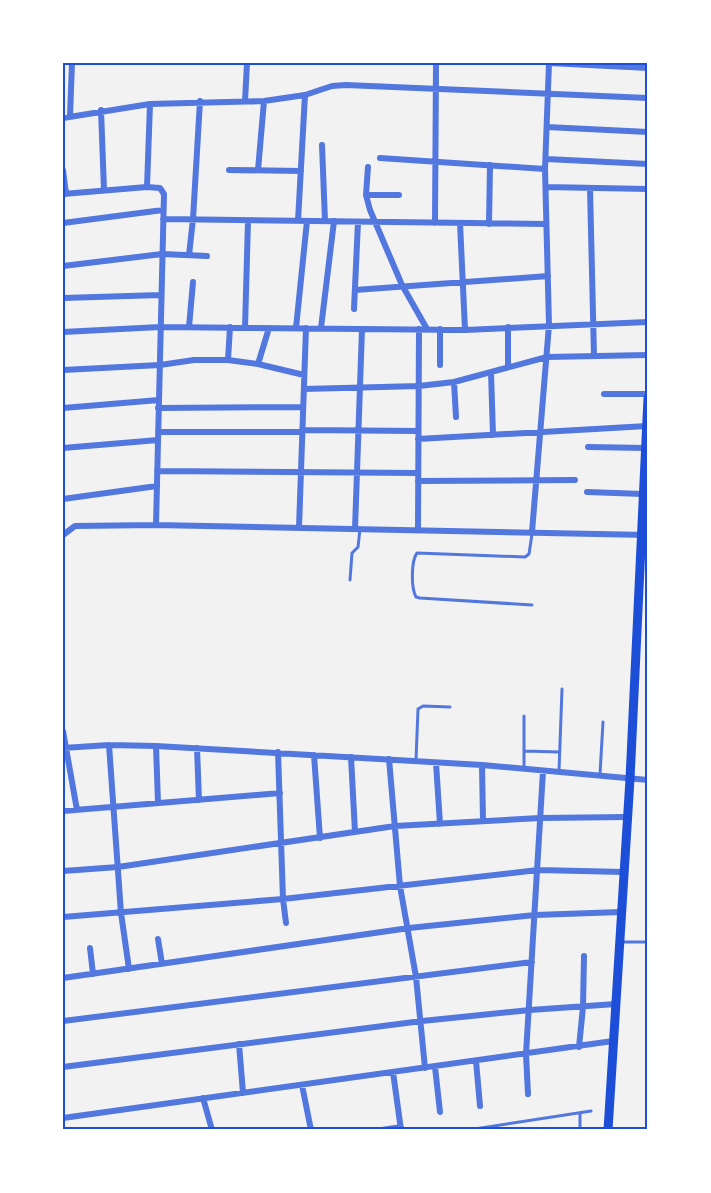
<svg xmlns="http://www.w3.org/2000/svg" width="711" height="1193" font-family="Barlow,sans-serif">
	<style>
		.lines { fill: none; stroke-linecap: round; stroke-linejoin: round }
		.service { stroke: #5277de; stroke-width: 3 }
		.minor { stroke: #5277de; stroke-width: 6 }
		.secondary { stroke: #1d4ed8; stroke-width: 9 }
		.neatline { fill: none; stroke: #1d4ed8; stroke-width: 2 }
	</style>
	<rect width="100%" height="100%" fill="#f2f2f2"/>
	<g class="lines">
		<!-- service -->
		<path class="service" d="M532,534L529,554L525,557L417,553C411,561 411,588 416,597L420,598L532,605
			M350,580L352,553L358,547L360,529
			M524,751L559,752
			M416,760L418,709L423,706L450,707
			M524,768V716
			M559,771L562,689
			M600,774L603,722
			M621,942H648
			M580,1113V1130
			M468,1130L591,1111"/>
		<!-- minor -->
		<path class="minor" d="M245,101L247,63
			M101,110L104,190
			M70,116L72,63
			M63,118L150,104L264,101L305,95L332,86L346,85L648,98
			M547,127L648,132
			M322,145L325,221
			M380,158L545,169
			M546,159L648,164
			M368,167L366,195L370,210L402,285L427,329
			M63,170L66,194
			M229,170L301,171
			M258,170L264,101
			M147,187L150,104
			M546,187L648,189
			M590,188L594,356
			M63,194L147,187L160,188L164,194L156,525
			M366,195H399
			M163,219L546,224
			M298,221L305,95
			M63,223L163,210
			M435,223L436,63
			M460,223L465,330
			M489,224L490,165
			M189,255L193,219L200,101
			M63,266L162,254L207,256
			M355,290L548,276
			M63,298L161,295
			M354,309L358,222
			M189,327L193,282
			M245,328L248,221
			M296,328L307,221
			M321,328L334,221
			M440,329V365
			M63,332L160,327L465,330L648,322
			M228,360L230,327
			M258,364L269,328
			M508,366V327
			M63,370L160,365L194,360H228L258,364L304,375
			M491,372L493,435
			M454,382L456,417
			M304,389L419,386L454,382L547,357L648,355
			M604,394H648
			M63,408L159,400
			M158,408L303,407
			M302,430L418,431
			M158,432H302
			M418,439L647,426
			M588,447L646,448
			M63,448L158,440
			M157,471L418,473
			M418,481L575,480
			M587,492L643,494
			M63,499L157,486
			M299,528L306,328
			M355,529L362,329
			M418,530L419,329
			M532,532L549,325L545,169L549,63L648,68
			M63,535L75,526L156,525L648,535
			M63,731L77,810
			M109,745L121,913L129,969
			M156,746L158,803
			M63,748L109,745L156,746L482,765L648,780
			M197,748L199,800
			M278,752L283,899L286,923
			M314,755L320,838
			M351,757L355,832
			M389,759L400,886L416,977L425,1068
			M436,763L440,824
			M482,765L483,821
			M63,811L280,793
			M63,871L118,867L395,826L540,818L627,817
			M63,917L283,899L538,870L624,872
			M158,939L162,964
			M90,948L93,974
			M63,978L409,928L535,915L621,912
			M63,1021L532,962
			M239,1044L243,1093
			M579,1047L583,1007L584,956
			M476,1061L480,1106
			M63,1067L422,1021L530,1010L616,1004
			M435,1067L440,1112
			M393,1072L401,1130
			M302,1085L311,1130
			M528,1094L526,1054L543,771
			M203,1098L212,1130
			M63,1118L613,1041
			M382,1130L401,1127"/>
		<!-- secondary -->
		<path class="secondary" d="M608,1130L630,779L648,398"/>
	</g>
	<!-- border -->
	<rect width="711" height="1193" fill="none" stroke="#ffffff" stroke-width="129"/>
	<rect x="64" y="64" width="582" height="1064" class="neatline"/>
</svg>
